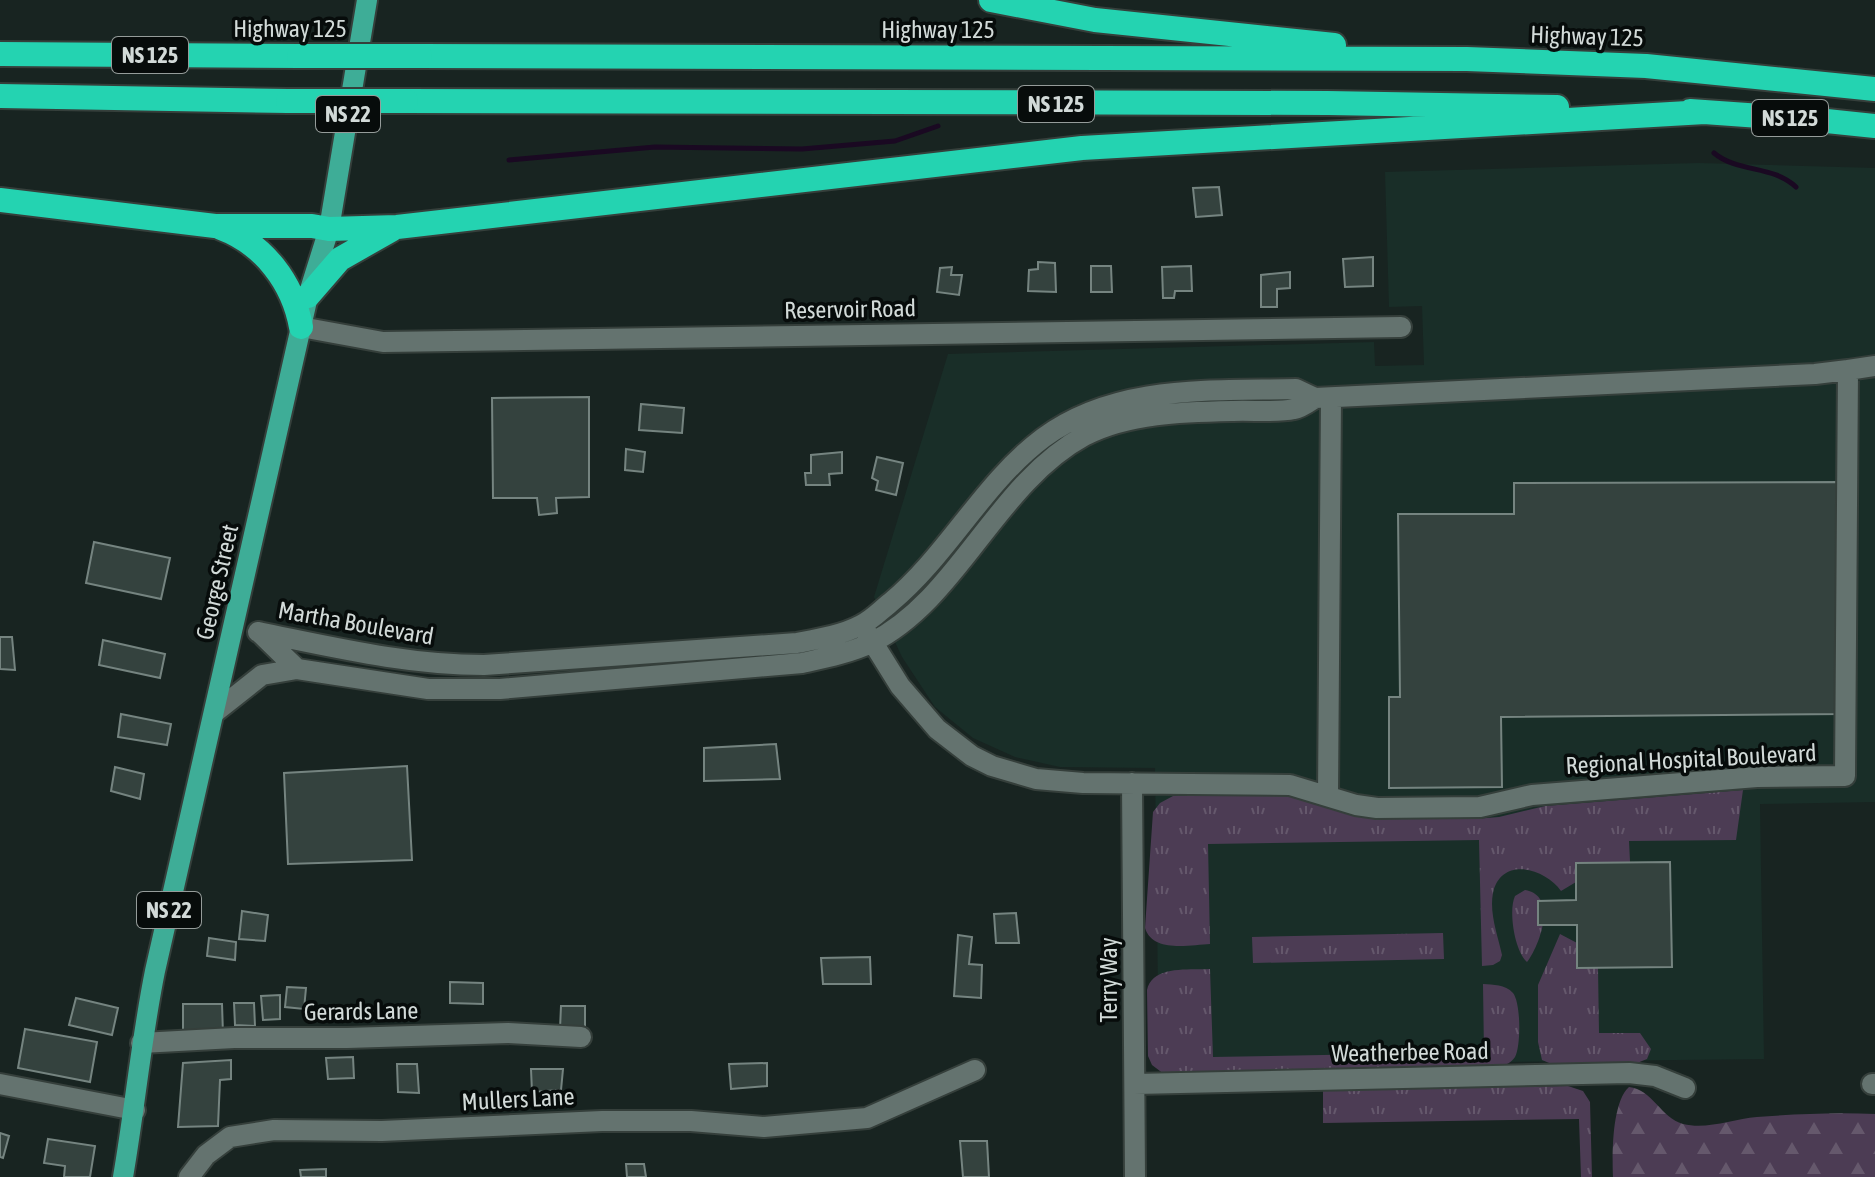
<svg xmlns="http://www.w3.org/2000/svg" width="1875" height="1177" font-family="'Asap Condensed',sans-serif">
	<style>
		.built { fill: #192e28 }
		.grass { fill: url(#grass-tufts) }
		.forest { fill: url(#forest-firs) }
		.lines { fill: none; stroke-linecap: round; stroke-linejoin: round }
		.stream { stroke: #1a0922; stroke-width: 5 }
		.building { fill: #34423e; stroke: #758480; stroke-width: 2 }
		.minor-casing { stroke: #353f3b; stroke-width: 24 }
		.major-casing { stroke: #353f3b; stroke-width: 24 }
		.highway-casing { stroke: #353f3b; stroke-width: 28 }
		.minor { stroke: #64736f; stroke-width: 20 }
		.major { stroke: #3ead97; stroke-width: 20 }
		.highway { stroke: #24d3b1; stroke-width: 24 }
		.highway-bridge-casing { stroke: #353f3b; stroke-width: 28; stroke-linecap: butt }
		.highway-bridge { stroke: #24d3b1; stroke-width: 24 }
		.labels { text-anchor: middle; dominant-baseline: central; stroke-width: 7; stroke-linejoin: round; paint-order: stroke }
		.shield { fill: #070c0b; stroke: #959c9a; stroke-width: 2 }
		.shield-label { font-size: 22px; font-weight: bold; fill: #d2dad8 }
		.street-label { font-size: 24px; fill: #d2dad8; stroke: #070c0b }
	</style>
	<defs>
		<pattern id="grass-tufts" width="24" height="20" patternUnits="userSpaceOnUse" patternTransform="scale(2)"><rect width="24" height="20" fill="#4c3c54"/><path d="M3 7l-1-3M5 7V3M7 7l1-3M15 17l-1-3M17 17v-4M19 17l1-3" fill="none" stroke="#65586c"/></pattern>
		<pattern id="forest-firs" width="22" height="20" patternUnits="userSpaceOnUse" patternTransform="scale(2)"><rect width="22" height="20" fill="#4c3c54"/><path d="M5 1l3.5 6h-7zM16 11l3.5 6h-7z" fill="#65586c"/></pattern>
	</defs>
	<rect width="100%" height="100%" fill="#182421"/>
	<!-- built -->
	<path class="built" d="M1698,163L1875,168V802L1760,804L1764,1059L1159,1066L1155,768L1060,767L1015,757L973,738L935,707L902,657L874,597L948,354L1374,342L1375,366L1424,365L1422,306L1389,307L1385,172Z"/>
	<!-- grass -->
	<path class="grass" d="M1743,790L1736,840L1629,841L1630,862L1576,863V882L1561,891C1545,868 1501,856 1493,893C1489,913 1498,936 1502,955L1500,961L1493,965L1482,966L1479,840L1208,844L1210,944C1189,945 1153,953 1145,928L1153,812L1160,803L1173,796L1292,795L1370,818L1475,819L1499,817L1545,806Z
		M1525,890C1558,895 1540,945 1527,962C1515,952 1508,911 1515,896Z
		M1443,933L1444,959L1253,963L1252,937Z
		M1560,934L1577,943V968H1598L1599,1033H1640L1651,1049L1647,1059L1637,1063L1554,1065L1542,1060L1538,1042V985Z
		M1210,969L1213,1057L1484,1052L1483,984C1493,985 1505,984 1513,993C1521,1003 1521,1046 1515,1057C1511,1063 1506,1065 1499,1066L1164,1074L1152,1065L1148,1056L1147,990C1152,965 1190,970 1210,969Z
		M1568,1086L1583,1091L1590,1102L1592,1177H1581L1579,1119L1323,1123V1090Z"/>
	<!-- forest -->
	<path class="forest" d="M1629,1087C1652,1089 1661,1118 1683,1124C1707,1130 1733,1119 1757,1117C1796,1114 1836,1112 1875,1114V1177H1613C1612,1154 1612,1102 1629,1087Z"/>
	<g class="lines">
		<!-- stream -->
		<path class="stream" d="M1714,153C1738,173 1773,165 1796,187
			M509,160L655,147L802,149L895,141L938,126"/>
	</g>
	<!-- building -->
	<path class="building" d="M1219,187L1222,215L1196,217L1193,188Z
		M1373,257V286L1345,287L1343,259Z
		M1038,262L1055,263L1056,292L1028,291L1029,270L1038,269Z
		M1091,266H1111L1112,292H1091Z
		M1191,266L1192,291H1175L1174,298H1163L1162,267Z
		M952,267L951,275H962L959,295L937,292L940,268Z
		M1290,272V288L1277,289V307H1261V275Z
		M589,397V497L556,498L557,513L539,515L537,498H493L492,398Z
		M641,404L684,408L682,433L639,430Z
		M626,449L645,452L643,472L625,470Z
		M842,452V473L829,474L830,485H806L805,473H811V455Z
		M877,457L903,463L896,495L876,490L878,481L872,478Z
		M1841,482L1844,714L1501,717L1502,787L1389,788V697H1400L1398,514H1514V483Z
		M94,542L170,558L161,599L86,583Z
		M0,637H12L15,670L0,669Z
		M103,640L165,654L160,678L99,665Z
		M121,714L171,724L167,745L118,737Z
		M776,744L780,779L704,781V748Z
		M407,766L412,860L288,864L284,773Z
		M115,767L144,774L140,799L111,791Z
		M1670,862L1672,967L1577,968V925H1538V901L1576,900V863Z
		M242,911L268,915L265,941L239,939Z
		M1016,913L1019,943H996L994,914Z
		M958,935L972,937L969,964L982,965L981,998L954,996Z
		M209,938L236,942L235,960L207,956Z
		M870,957L871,984H823L821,958Z
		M450,982L483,983V1004L450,1003Z
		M287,987L306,988L304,1009L285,1007Z
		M280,995V1019L263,1020L261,996Z
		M76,998L118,1008L112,1035L69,1025Z
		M234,1003H254L255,1026L235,1025Z
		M183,1004H222L223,1034L183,1035Z
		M561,1006H585V1030L560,1029Z
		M25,1029L97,1042L90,1082L18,1068Z
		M353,1057L354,1078L328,1079L326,1058Z
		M231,1060V1079L220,1080L218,1126L178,1127L183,1063Z
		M767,1063V1086L731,1089L729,1064Z
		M397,1064H417L419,1093L398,1092Z
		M531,1069H563L561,1090L532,1092Z
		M0,1133L9,1136L3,1158L0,1157Z
		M48,1139L95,1146L90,1177H64L65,1166L44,1163Z
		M960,1141H987L989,1177H963Z
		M626,1164H644L646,1177H627Z
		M326,1169V1177H301L300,1170Z"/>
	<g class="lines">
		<defs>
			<path id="minor" d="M301,327L383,342L1401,327
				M1848,370L1875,366
				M258,632C333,647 407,665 484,665L797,643C818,639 842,635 861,625C872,620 881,610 890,603C948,555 983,483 1043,438C1116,384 1211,391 1296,389L1315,398
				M259,632L297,669L428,689H500L802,663C825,658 850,653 871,643C958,600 996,484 1084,436C1128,413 1184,412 1233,411C1253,410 1275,413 1294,409C1301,408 1309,402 1315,398L1815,374L1848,370L1845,776L1757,777L1532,795L1480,807L1377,808L1356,805L1290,785L1083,783L1036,779L992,766L972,756L937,729L900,686L862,625
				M214,713L262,675L297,669
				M1132,783L1135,1177
				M1328,796L1331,398
				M141,1043L234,1038H347L508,1033L581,1037
				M0,1084L135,1110
				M1135,1084L1629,1073L1655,1076L1685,1088
				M1872,1084H1875
				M189,1177L206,1155L230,1137L274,1130L382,1131L602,1121H691L764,1127L867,1118L975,1070"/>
			<path id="major" d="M123,1177C135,1108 141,1040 155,971L308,296L329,229L367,0"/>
			<path id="highway" d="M991,0L1095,20L1334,45
				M0,54L299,56
				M420,56L1467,59L1646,66L1875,89
				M0,96L288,101
				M406,101L1328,103L1557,107
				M1690,111L1817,120L1875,126
				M0,200L215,226H312L329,229L397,227L1082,148L1705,112
				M221,228C264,244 293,283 301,327
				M308,296L340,259L391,230"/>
		</defs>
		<!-- minor casing -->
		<use href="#minor" class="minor-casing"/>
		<!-- major casing -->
		<use href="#major" class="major-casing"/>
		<!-- highway casing -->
		<use href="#highway" class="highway-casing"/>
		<!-- minor -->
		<use href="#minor" class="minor"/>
		<!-- major -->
		<use href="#major" class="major"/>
		<!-- highway -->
		<use href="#highway" class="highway"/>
		<defs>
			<path id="highway-bridge" d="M299,56H420
				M288,101H406"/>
		</defs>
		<!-- highway-bridge casing -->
		<use href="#highway-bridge" class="highway-bridge-casing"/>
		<!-- highway-bridge -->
		<use href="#highway-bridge" class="highway-bridge"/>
	</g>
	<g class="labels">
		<!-- shield labels -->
		<g class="shield">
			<rect x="112" y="37" width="76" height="36" rx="6"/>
			<rect x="1018" y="86" width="76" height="36" rx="6"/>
			<rect x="316" y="96" width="64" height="36" rx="6"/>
			<rect x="1752" y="100" width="76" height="36" rx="6"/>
			<rect x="137" y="892" width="64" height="36" rx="6"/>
		</g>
		<g class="shield-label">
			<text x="150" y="55">NS 125</text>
			<text x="1056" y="104">NS 125</text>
			<text x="348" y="114">NS 22</text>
			<text x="1790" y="118">NS 125</text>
			<text x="169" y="910">NS 22</text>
		</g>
		<!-- street labels -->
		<g class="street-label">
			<text x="290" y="28">Highway 125</text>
			<text x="938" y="29">Highway 125</text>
			<text transform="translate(1587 36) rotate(2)">Highway 125</text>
			<text transform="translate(850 309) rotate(-1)">Reservoir Road</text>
			<text transform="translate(217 582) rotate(-77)">George Street</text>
			<text transform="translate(356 623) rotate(10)">Martha Boulevard</text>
			<text transform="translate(1691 759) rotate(-3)">Regional Hospital Boulevard</text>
			<text transform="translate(1108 980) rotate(-90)">Terry Way</text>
			<text transform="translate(361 1011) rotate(-1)">Gerards Lane</text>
			<text transform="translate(1410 1052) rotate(-1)">Weatherbee Road</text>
			<text transform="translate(518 1099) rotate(-3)">Mullers Lane</text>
		</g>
	</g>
</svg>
